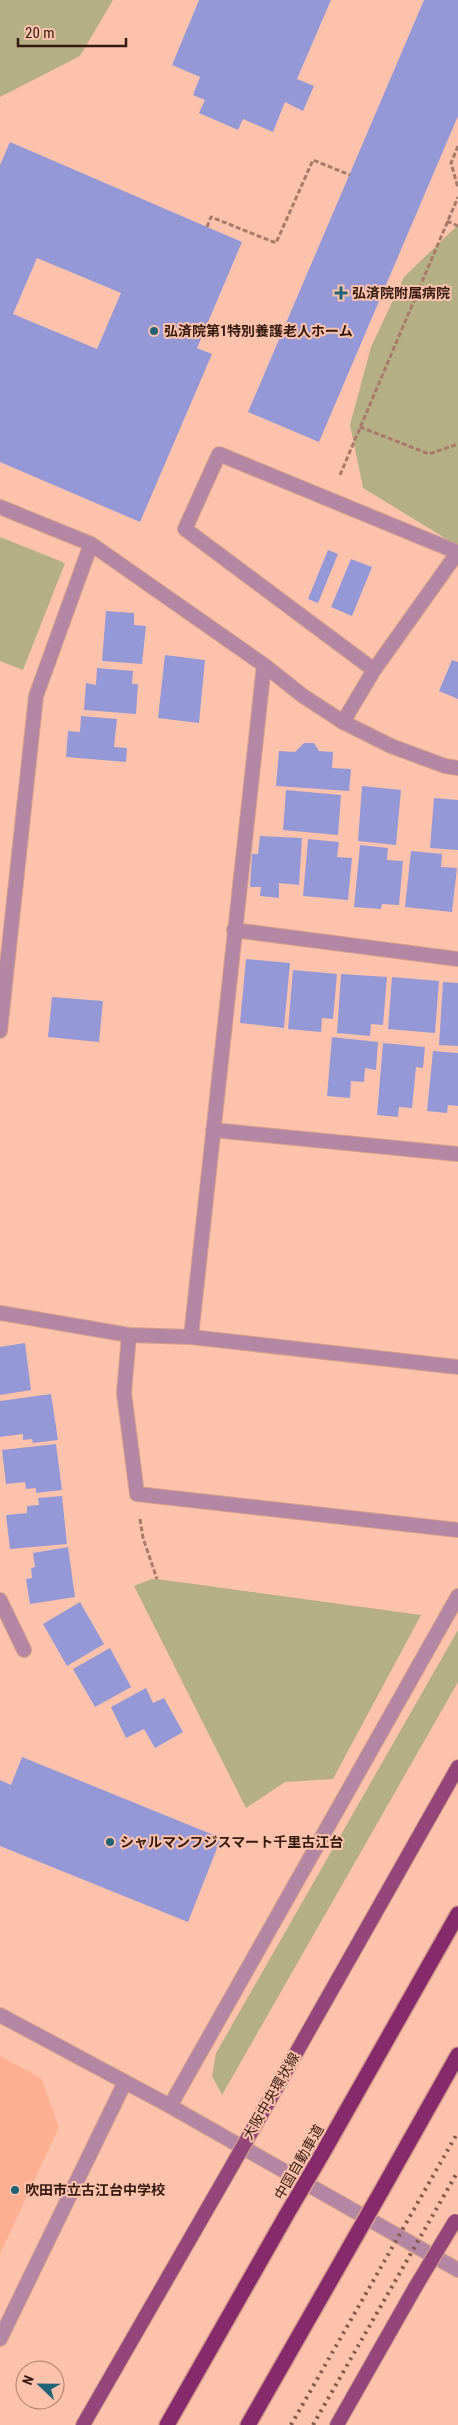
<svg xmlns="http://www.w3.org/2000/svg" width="458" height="2425" font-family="'Roboto Condensed','Noto Sans JP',sans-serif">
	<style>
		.built { fill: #feaf91 }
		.green { fill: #b5af85 }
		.building { fill: #9498d7; fill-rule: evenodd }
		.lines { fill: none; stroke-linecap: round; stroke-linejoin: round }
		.service-casing { stroke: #d4a08d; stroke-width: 16 }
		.minor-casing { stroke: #d4a08d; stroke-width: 16 }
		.tertiary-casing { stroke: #d4a08d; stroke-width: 16 }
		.primary-casing { stroke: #d4a08d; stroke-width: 16 }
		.motorway-casing { stroke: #d4a08d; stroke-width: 18 }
		.path { stroke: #a77a69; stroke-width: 3; stroke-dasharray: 5 2.5; stroke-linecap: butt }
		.service { stroke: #b387a3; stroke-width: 14 }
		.minor { stroke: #b387a3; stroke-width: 14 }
		.tertiary { stroke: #b387a3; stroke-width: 14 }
		.primary { stroke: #94467b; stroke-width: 14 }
		.motorway { stroke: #872a6c; stroke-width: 15 }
		.rail { stroke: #825b4c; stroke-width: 4; stroke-dasharray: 2.5 5; stroke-linecap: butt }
		.primary-bridge-casing { stroke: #d4a08d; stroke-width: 16; stroke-linecap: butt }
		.motorway-bridge-casing { stroke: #d4a08d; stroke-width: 18; stroke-linecap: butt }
		.primary-bridge { stroke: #94467b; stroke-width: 14 }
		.motorway-bridge { stroke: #872a6c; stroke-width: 15 }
		.poi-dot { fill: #206276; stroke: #fcc2ac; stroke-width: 2 }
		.labels { text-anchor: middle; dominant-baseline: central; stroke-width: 4; stroke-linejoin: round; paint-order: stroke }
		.poi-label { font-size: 14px; font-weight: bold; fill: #351a10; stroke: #fcc2ac; text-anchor: start }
		.street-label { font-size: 14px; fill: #351a10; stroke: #fcc2ac }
	</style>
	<rect width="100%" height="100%" fill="#fcc2ac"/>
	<!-- built -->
	<path class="built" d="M0,2056L41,2078L59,2127L0,2254Z"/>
	<!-- green -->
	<path class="green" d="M0,0H113L80,56L0,97Z
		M458,225V546L363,488L350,425L371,347L404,277Z
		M0,537L65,563L23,670L0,661Z
		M152,1579H157L421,1615L333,1779L285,1782L246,1808L134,1586Z
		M458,1630V1682L222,2095L212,2076L216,2053Z"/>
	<!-- building -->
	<path class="building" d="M199,0H331L297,79L314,86L303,111L285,102L273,132L243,119L238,130L199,113L205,100L193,95L200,77L172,65Z
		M424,0H458V116L319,442L248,412Z
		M10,142L242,242L197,348L212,354L140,522L0,462V165ZM37,258L121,293L97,349L13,314Z
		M328,550L338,554L318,603L308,599Z
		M351,559L372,567L352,616L331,607Z
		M106,611L134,613V625L146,626L142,664L102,661Z
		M165,655L205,660L199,723L158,718Z
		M452,660L458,662V699L439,691Z
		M97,668L133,671L132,684H138L136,714L84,710L86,683L96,685Z
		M81,716L117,719L114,747L127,748L126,762L66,757L68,731L80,732Z
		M304,743H314L319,751L333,752L332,768L351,769L349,791L276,786L279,751L295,752Z
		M362,786L401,790L396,845L358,841Z
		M286,790L341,795L338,835L283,830Z
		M434,798L458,800V850L430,848Z
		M260,836L302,838L299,885L279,883V898L260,896L261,887H250L252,854H258Z
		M308,839L339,842L337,857L352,858L348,900L303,896Z
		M360,845L388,848L387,860L403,861L399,905L382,904L381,909L354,907Z
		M411,851L442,854L441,867L457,868L452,912L405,907Z
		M246,959L290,963L284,1028L240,1023Z
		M293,970L337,974L333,1019L322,1018L321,1032L288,1029Z
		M341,974L387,977L383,1025L371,1024L370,1036L337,1033Z
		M392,977L439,981L435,1033L388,1029Z
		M443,982L458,983V1046L439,1045Z
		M52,997L103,1001L99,1042L48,1037Z
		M332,1037L378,1042L376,1070L365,1068L364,1082L351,1081L350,1098L327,1096Z
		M383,1043L425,1047L423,1068L416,1067L412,1108L399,1107L398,1117L377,1115Z
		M433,1051L458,1053V1106L448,1105L447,1113L427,1111Z
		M25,1343L31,1390L0,1395V1347Z
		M51,1394L58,1440L33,1443L32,1439L23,1440V1434L0,1437V1401Z
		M56,1444L62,1490L36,1493V1488L26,1489L25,1482L6,1484L2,1450Z
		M62,1496L67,1544L10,1549L6,1515L27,1513V1506L39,1505L38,1498Z
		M68,1547L75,1597L30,1604L26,1579L32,1578L31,1568L35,1567L33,1553Z
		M80,1602L104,1644L67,1666L43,1624Z
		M110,1648L131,1687L95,1707L73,1669Z
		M146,1688L153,1703L164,1698L183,1732L155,1748L144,1729L126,1738L111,1707Z
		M22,1757L221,1838L188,1922L0,1846V1780L11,1785Z"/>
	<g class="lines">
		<defs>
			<path id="service" d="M374,670L185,529L219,454L457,552
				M343,722L374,670L458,552"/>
			<path id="minor" d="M0,507L91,544L264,665L303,696L343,722L391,746L445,766L458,768
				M234,930L458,959
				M0,1031L36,696L91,544
				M213,1130L458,1154
				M0,1313L129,1335L191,1337L458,1367
				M129,1335L124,1393L137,1494L458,1530
				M191,1337L264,665
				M0,1600L24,1650
				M170,2106L458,1596"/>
			<path id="tertiary" d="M0,2015L170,2106L458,2270
				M0,2339L125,2082"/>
			<path id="primary" d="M261,2115L458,1767
				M83,2425L225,2178
				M337,2425L416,2286"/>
			<path id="motorway" d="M321,2156L458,1914
				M382,2190L458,2055
				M167,2425L287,2214
				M248,2425L349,2248"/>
		</defs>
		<!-- service casing -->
		<use href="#service" class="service-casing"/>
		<!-- minor casing -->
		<use href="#minor" class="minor-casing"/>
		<!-- tertiary casing -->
		<use href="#tertiary" class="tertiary-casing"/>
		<!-- primary casing -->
		<use href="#primary" class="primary-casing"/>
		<!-- motorway casing -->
		<use href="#motorway" class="motorway-casing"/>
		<!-- path -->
		<path class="path" d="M458,146L451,163L458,188
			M447,221L458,226
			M207,227L211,217L276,243L313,160L350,175
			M360,427L429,454L458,444
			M340,475L458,197
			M140,1519L143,1538L157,1579"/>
		<!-- service -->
		<use href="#service" class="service"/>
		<!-- minor -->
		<use href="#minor" class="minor"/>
		<!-- tertiary -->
		<use href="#tertiary" class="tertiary"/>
		<!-- primary -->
		<use href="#primary" class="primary"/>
		<!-- motorway -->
		<use href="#motorway" class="motorway"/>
		<!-- rail -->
		<path class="rail" d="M291,2425L458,2132
			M313,2425L458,2171"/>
		<defs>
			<path id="primary-bridge" d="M225,2178L261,2115
				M416,2286L455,2221"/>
			<path id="motorway-bridge" d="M287,2214L321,2156
				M349,2248L382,2190"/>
		</defs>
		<!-- primary-bridge casing -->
		<use href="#primary-bridge" class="primary-bridge-casing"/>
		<!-- motorway-bridge casing -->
		<use href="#motorway-bridge" class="motorway-bridge-casing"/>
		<!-- primary-bridge -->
		<use href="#primary-bridge" class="primary-bridge"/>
		<!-- motorway-bridge -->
		<use href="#motorway-bridge" class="motorway-bridge"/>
	</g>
	<!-- markers -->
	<g class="poi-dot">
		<path d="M338.5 285.5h5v5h5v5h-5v5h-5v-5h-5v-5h5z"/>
		<circle cx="154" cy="331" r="5"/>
		<circle cx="110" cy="1842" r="5"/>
		<circle cx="15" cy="2190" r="5"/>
	</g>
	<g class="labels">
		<!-- poi labels -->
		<g class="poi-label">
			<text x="352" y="293">弘済院附属病院</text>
			<text x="164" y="331">弘済院第1特別養護老人ホーム</text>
			<text x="120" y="1842">シャルマンフジスマート千里古江台</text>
			<text x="25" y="2190">吹田市立古江台中学校</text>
		</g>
		<!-- street labels -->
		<g class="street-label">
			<text transform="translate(271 2096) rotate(-60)">大阪中央環状線</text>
			<text transform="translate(299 2162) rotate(-60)">中国自動車道</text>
		</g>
	</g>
	<!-- north arrow -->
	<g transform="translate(40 2385) rotate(292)"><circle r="24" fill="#fcc2ac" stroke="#ac7f6e"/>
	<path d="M0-4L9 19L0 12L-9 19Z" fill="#206276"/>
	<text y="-8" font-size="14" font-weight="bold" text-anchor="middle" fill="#351a10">N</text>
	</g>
	<!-- scale -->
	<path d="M18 38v8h108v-8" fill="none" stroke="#351a10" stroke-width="2.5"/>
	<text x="25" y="38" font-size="15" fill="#351a10" stroke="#fcc2ac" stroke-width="4" paint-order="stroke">20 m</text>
</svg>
